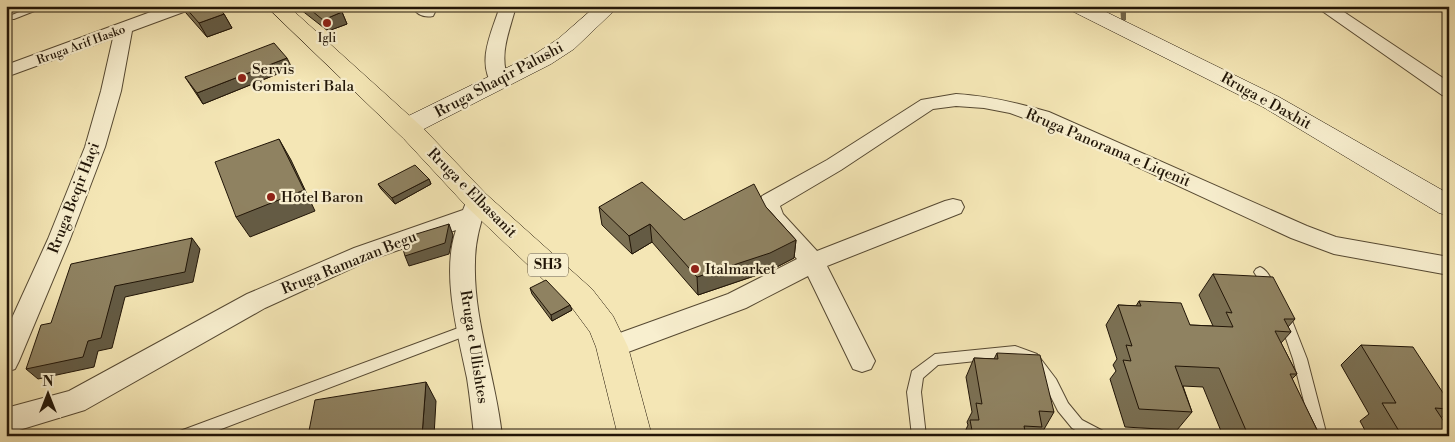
<svg xmlns="http://www.w3.org/2000/svg" width="1455" height="442" font-family="'Libre Bodoni',serif">
	<style>
		.lines { fill: none; stroke-linecap: round; stroke-linejoin: round }
		.stream { fill: #74684c; fill-rule: evenodd }
		.lane-casing { stroke: #564932; stroke-width: 2 }
		.street-casing { stroke: #564932; stroke-width: 2 }
		.secondary-casing { stroke: #211507; stroke-width: 1 }
		.primary-casing { stroke: #211507; stroke-width: 1 }
		.lane { fill: #f8efcf; fill-rule: evenodd }
		.street { fill: #f8efcf; fill-rule: evenodd }
		.secondary { fill: #f8efcf; fill-rule: evenodd }
		.primary { fill: #f4e6b5; fill-rule: evenodd }
		.wall { fill: #7b7053; stroke: #211507 }
		.shaded-wall { fill: #645b44; stroke: #211507 }
		.building { fill: #8f8261; stroke: #211507 }
		.poi-dot { fill: #8f2418; stroke: #f8efcf; stroke-width: 2 }
		.labels { text-anchor: middle; dominant-baseline: central; stroke-width: 4.5; stroke-linejoin: round; paint-order: stroke }
		.far-poi-label { font-size: 12px; fill: #211507; stroke: #f8efcf }
		.far-street-label { font-size: 12px; fill: #211507; stroke: #f8efcf }
		.shield { fill: #f8efcf; stroke: #625643; stroke-width: 1 }
		.shield-label { font-size: 14px; font-weight: bold; fill: #211507 }
		.poi-label { font-size: 15px; fill: #211507; stroke: #f8efcf; text-anchor: start }
		.street-label { font-size: 15px; fill: #211507; stroke: #f8efcf }
	</style>
	<rect width="100%" height="100%" fill="#f4e6b5"/>
	<filter id="stains"><feTurbulence type="fractalNoise" baseFrequency=".004" numOctaves="4"/><feColorMatrix values="0 0 0 0 .2 0 0 0 0 .09 0 0 0 0 .02 0 0 0 .5 -.17"/></filter>
	<radialGradient id="worn" r=".72"><stop offset=".6" stop-color="#630" stop-opacity="0"/><stop offset="1" stop-color="#630" stop-opacity=".3"/></radialGradient>
	<g class="lines">
		<!-- stream -->
		<path class="stream" d="M1120,6H1126V20L1124,21L1121,19Z"/>
		<defs>
			<path id="lane" d="M34,6H47L14,19H8L7,17Z
				M1260,267C1268,270 1272,281 1276,288L1274,291H1266L1254,272L1256,269Z
				M1285,313L1289,314L1291,318L1307,359L1327,436H1313L1293,359L1279,318L1281,314Z
				M469,324L473,325L475,329L473,333L203,436H178L180,431Z
				M1015,346L1037,354L1056,379L1068,403L1082,420L1103,431L1105,436H1085L1072,428L1058,411L1046,387L1027,362L1014,357L938,365L923,378L921,392L926,436H912L907,392L912,371L935,354Z"/>
			<path id="street" d="M167,6H191L189,10L132,31L121,91L105,147L70,239L19,361L15,369L6,372V331L48,239L85,147L101,91L113,38L6,77V65Z
				M411,6H430L435,12L433,16C424,18 416,14 411,6Z
				M500,6H516C509,33 498,55 509,82L507,86L500,88L493,86C476,61 492,32 500,6Z
				M1315,6H1335L1449,82V97L1442,95Z
				M956,94C989,96 1018,103 1049,112L1307,226L1336,237L1449,257V275L1334,254L1291,238L1064,133L1010,113L984,108L956,106L933,109L841,170L780,206L783,214L817,251L945,201L953,199L961,201L964,207L961,213L827,266L875,361L871,369L862,372L853,369L808,276L746,308L612,358L603,355L599,347L603,339L728,294L797,259L766,224L758,207L762,196L827,160L921,100Z
				M475,198L483,200L486,206C480,225 475,242 475,262C473,320 496,378 502,436H474C472,416 470,397 467,378C458,334 441,274 456,230L370,260L265,308L85,410L6,434V408L69,391L247,294L354,248L463,210L467,200Z"/>
			<path id="secondary" d="M596,6H619L574,49L551,64L416,133L407,135L398,133L395,127L398,121L535,54L558,39Z
				M1067,6H1094L1279,97L1449,194V216L1439,213L1263,107L1070,10Z"/>
			<path id="primary" d="M266,6H288L422,127L486,194L592,289L613,316L628,347L652,436H618L596,347L590,332L570,305L468,208L404,139Z"/>
		</defs>
		<!-- lane casing -->
		<use href="#lane" class="lane-casing"/>
		<!-- street casing -->
		<use href="#street" class="street-casing"/>
		<!-- secondary casing -->
		<use href="#secondary" class="secondary-casing"/>
		<!-- primary casing -->
		<use href="#primary" class="primary-casing"/>
		<!-- lane -->
		<use href="#lane" class="lane"/>
		<!-- street -->
		<use href="#street" class="street"/>
		<!-- secondary -->
		<use href="#secondary" class="secondary"/>
		<!-- primary -->
		<use href="#primary" class="primary"/>
	</g>
	<!-- wall -->
	<path class="wall" d="M182,6H217L224,14L232,28L207,37L186,13Z
		M296,6H336L342,12L347,24L328,31Z
		M292,68L203,104L185,77Z
		M429,179L431,184L395,204L381,189L378,184Z
		M599,207L684,220L766,207L796,240L794,258L769,271L698,295L652,242L632,254L602,225Z
		M1213,274L1295,319L1288,327L1291,332L1281,343L1297,374L1292,379L1320,436H1223L1203,387L1183,386L1192,412L1177,430L1125,427L1110,379L1116,371L1113,365L1117,359L1106,325L1118,305L1136,306L1139,301L1190,325L1213,326L1199,295Z
		M530,288L572,310L552,321L532,294Z
		M1361,345L1449,402V412L1441,418L1449,436H1368L1360,421L1369,414L1341,365Z
		M997,353L1054,412L1043,431L1040,430L1037,436H963L968,425L967,422L972,412L966,377L974,358L994,359Z"/>
	<!-- shaded-wall -->
	<path class="shaded-wall" d="M342,12L347,24L328,31L323,20Z
		M224,14L232,28L207,37L199,23Z
		M287,58L292,68L203,104L197,93Z
		M279,139L291,160L315,211L250,237L236,217Z
		M429,179L431,184L395,204L392,198Z
		M449,224L453,235L449,254L409,266L405,256Z
		M650,224L652,242L632,254L629,236Z
		M192,238L200,249L193,282L125,297L112,348L98,351L94,367L38,379L26,369L88,341L115,286Z
		M796,240L794,258L769,271L698,295L697,277Z
		M570,305L572,310L552,321L551,315Z
		M426,382L436,401L434,436H422Z"/>
	<!-- building -->
	<path class="building" d="M184,6H217L224,14L199,23Z
		M306,6H336L342,12L323,20Z
		M274,43L287,58L197,93L185,77Z
		M279,139L304,190L236,217L215,162Z
		M415,165L429,179L392,198L378,184Z
		M642,182L684,220L754,184L766,207L796,240L770,253L697,277L650,224L629,236L599,207Z
		M449,224L445,243L405,256L400,239Z
		M192,238L185,272L115,286L101,338L88,341L83,357L26,369L41,325L51,323L71,264Z
		M1213,274L1273,277L1295,319H1284L1291,332L1275,331L1297,374H1290L1320,436H1242L1248,435L1219,368L1175,366L1192,412L1139,409L1123,360L1131,361L1126,345L1132,346L1118,305L1141,306L1139,301L1181,303L1190,325L1233,327L1226,312L1232,313Z
		M546,280L570,305L551,315L530,288Z
		M1361,345L1413,347L1449,402V409L1435,408L1449,429V436H1402L1382,403H1396Z
		M997,353L1040,355L1054,412L1039,411L1042,427L1024,426L1026,436H973L970,420H979L976,403L982,404L974,358L998,359Z
		M426,382L422,436H308L315,400Z"/>
	<!-- markers -->
	<g class="poi-dot">
		<circle cx="327" cy="23" r="5"/>
		<circle cx="242" cy="78" r="5"/>
		<circle cx="271" cy="197" r="5"/>
		<circle cx="695" cy="269" r="5"/>
	</g>
	<g class="labels">
		<!-- far-poi labels -->
		<g class="far-poi-label">
			<text x="327" y="38">Igli</text>
		</g>
		<!-- far-street labels -->
		<g class="far-street-label">
			<text transform="translate(81 45) rotate(-20)">Rruga Arif Hasko</text>
		</g>
		<!-- shield labels -->
		<rect class="shield" x="528" y="253.5" width="40" height="23" rx="4"/>
		<g class="shield-label">
			<text x="548" y="265">SH3</text>
		</g>
		<!-- poi labels -->
		<g class="poi-label">
			<text x="252" y="69">Servis<tspan x="252" dy="17">Gomisteri Bala</tspan></text>
			<text x="281" y="197">Hotel Baron</text>
			<text x="705" y="269">Italmarket</text>
		</g>
		<!-- street labels -->
		<g class="street-label">
			<text transform="translate(499 80) rotate(-28)">Rruga Shaqir Palushi</text>
			<text transform="translate(1266 101) rotate(29)">Rruga e Daxhit</text>
			<text transform="translate(1108 148) rotate(23)">Rruga Panorama e Liqenit</text>
			<text transform="translate(472 193) rotate(45)">Rruga e Elbasanit</text>
			<text transform="translate(74 198) rotate(-69)">Rruga Beqir Haçi</text>
			<text transform="translate(349 263) rotate(-22)">Rruga Ramazan Begu</text>
			<text transform="translate(474 347) rotate(81)">Rruga e Ullishtes</text>
		</g>
	</g>
	<!-- margin -->
	<rect width="1455" height="442" fill="none" stroke="#f4e6b5" stroke-width="25"/>
	<rect x="8" y="8" width="1440" height="427" fill="none" stroke="#211507" stroke-width="2.5"/>
	<rect x="12" y="12" width="1430" height="417" fill="none" stroke="#211507"/>
	<!-- north arrow -->
	<g transform="translate(48 394)" stroke="#f8efcf" stroke-width="4" paint-order="stroke">
	<path d="M0-4L9 19L0 12L-9 19Z" fill="#211507"/>
	<text y="-8" font-size="14" font-weight="bold" text-anchor="middle" fill="#211507">N</text>
	</g>
	<rect width="100%" height="100%" filter="url(#stains)"/>
	<rect width="100%" height="100%" fill="url(#worn)"/>
</svg>
